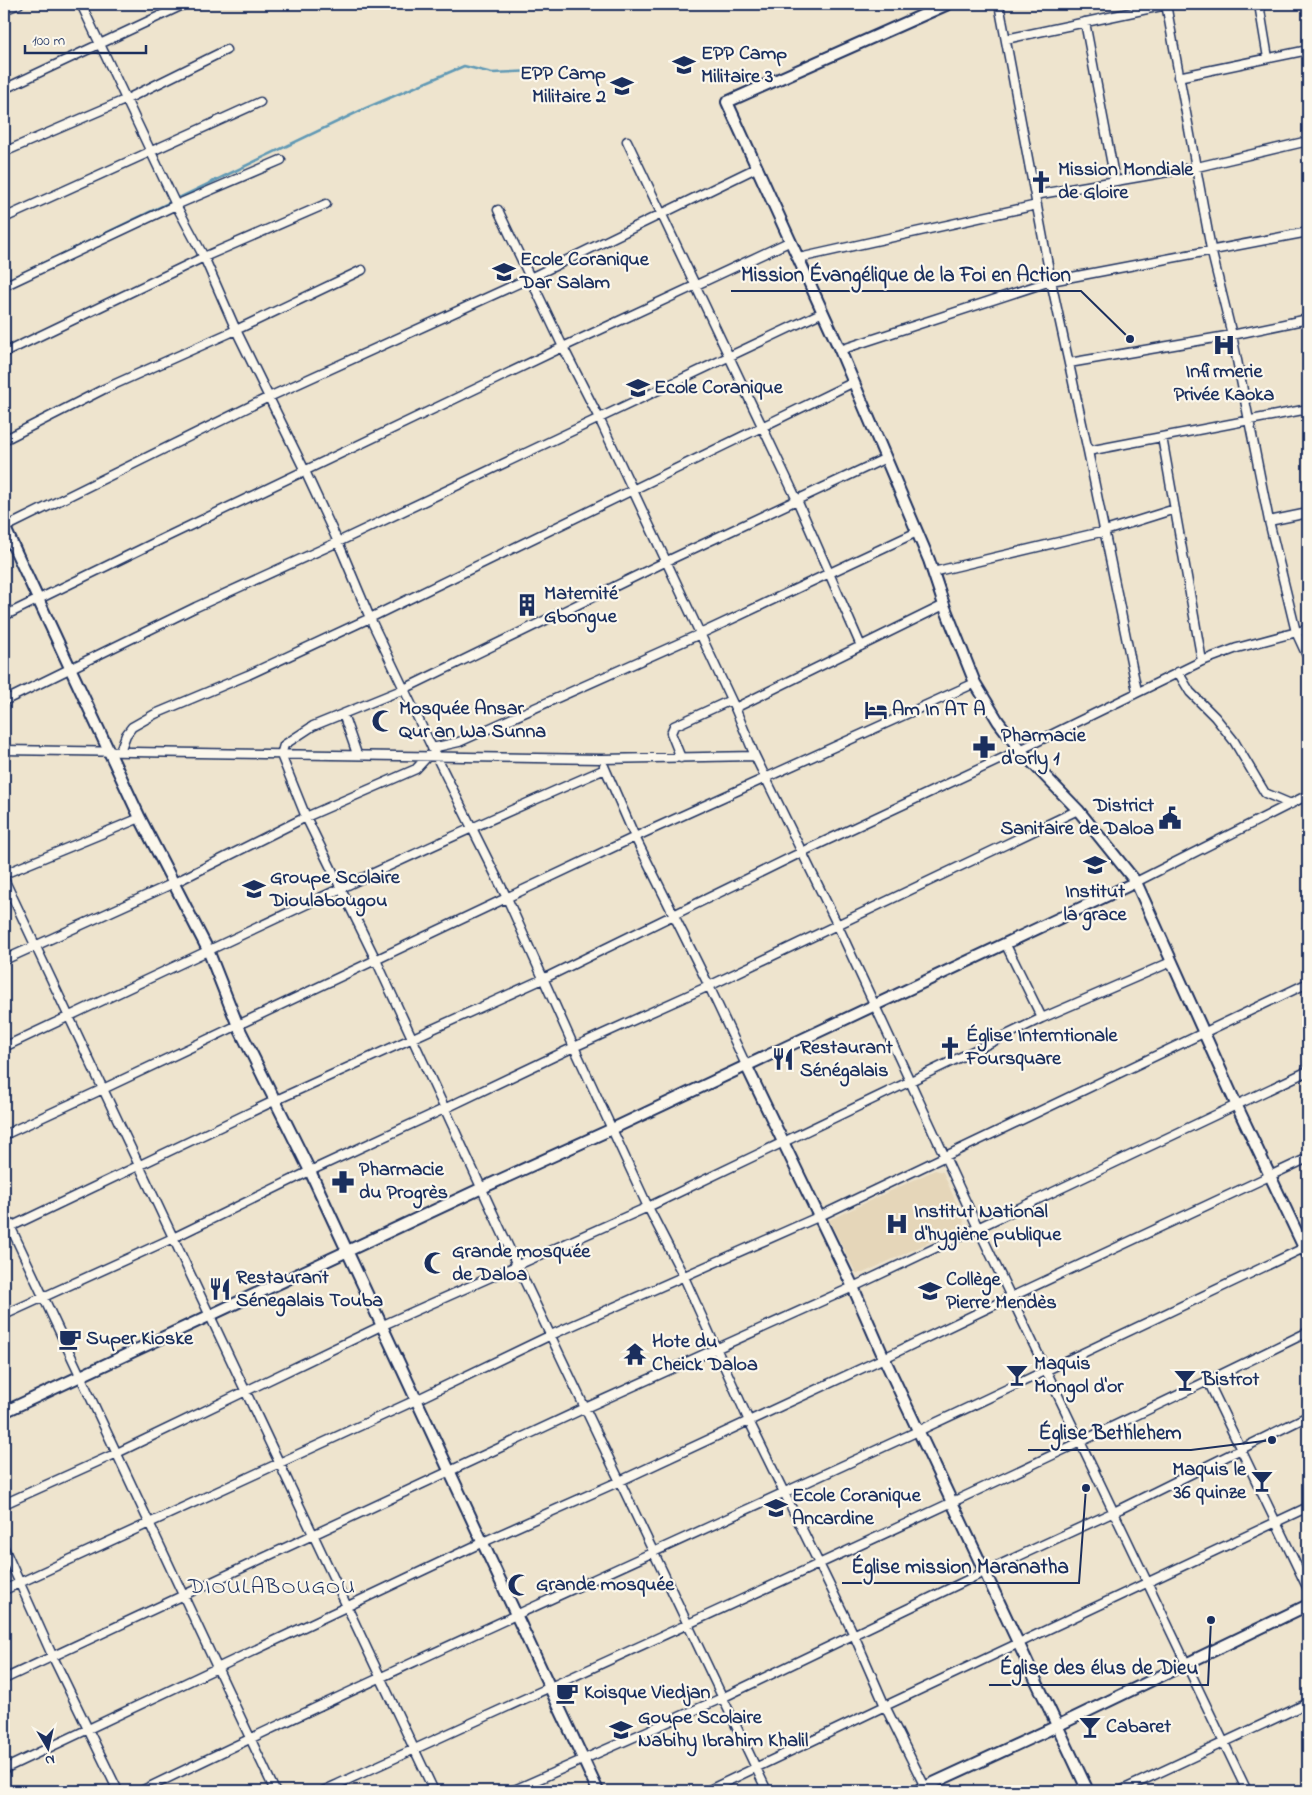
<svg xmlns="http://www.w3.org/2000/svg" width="1312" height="1795" font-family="'Indie Flower',sans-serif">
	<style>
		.built { fill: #e5d6b9 }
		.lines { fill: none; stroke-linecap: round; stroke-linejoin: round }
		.stream { stroke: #6199b5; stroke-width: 2.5 }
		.street-casing { stroke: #1b2f5e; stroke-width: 11 }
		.secondary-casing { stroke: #1b2f5e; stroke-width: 14 }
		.street { stroke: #fbf7ec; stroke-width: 8 }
		.secondary { stroke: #fbf7ec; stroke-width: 10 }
		.labels { text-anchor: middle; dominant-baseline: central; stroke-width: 4.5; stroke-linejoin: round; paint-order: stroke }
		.poi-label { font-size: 20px; font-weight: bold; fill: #1b2f5e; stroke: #fbf7ec; text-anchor: start }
		.quarter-label { font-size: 22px; letter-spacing: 1px; fill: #1b2f5e; stroke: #fbf7ec }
		.leader { fill: none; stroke: #1b2f5e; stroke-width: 2 }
		.callout-dot { fill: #1b2f5e; stroke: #fbf7ec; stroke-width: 2 }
		.callout-label { font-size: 21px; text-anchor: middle; font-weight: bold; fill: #1b2f5e; stroke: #fbf7ec; stroke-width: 4.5; stroke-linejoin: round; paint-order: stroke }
	</style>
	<rect width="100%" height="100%" fill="#eee4ce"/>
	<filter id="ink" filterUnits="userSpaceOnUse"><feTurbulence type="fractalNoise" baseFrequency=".02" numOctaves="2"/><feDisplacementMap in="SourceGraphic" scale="10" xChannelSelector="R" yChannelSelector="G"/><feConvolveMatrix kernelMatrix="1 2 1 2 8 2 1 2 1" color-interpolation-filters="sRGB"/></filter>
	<g filter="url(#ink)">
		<!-- built -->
		<path class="built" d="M935,1170L943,1172L964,1221L962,1227L863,1273H856L829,1220Z"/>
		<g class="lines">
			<!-- stream -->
			<path class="stream" d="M4,282L366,108L464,66L492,73L535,71"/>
			<defs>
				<path id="street" d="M81,4L176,205L204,257L236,330L305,471L338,542L370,618L436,756L507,898L574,1047L648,1207L684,1277L749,1421L854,1635L885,1706L927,1791
					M999,4L1051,281L1088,451L1137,691
					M1166,4L1211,249L1232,335L1269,521L1296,632L1308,658
					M1259,4L1268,58
					M4,10L19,4
					M1085,22L1115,181
					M1006,39L1166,5
					M1178,77L1308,50
					M4,89L185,4
					M627,141L797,500L861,646
					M4,152L127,99L226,50
					M1035,195L1197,167L1308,141
					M498,210L563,347L599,418L735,708L755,756L837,924L978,1228L1247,1791
					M4,218L260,102
					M799,258L1037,205
					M4,286L176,205L281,160
					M840,350L1051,281L1308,232
					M4,353L204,257L326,204
					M1069,363L1232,335L1308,319
					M1162,437L1202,661
					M4,440L104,389L236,330L362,270
					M1088,451L1308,409
					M1269,521L1308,513
					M4,528L269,397L530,278L758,167
					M933,572L1105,531L1175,509
					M4,616L160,540L563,347L791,241
					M1178,672L1190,692L1215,717L1234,741L1265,793L1291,804
					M4,701L196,607L338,542L823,312
					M735,708L944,605
					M343,714L357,754
					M432,748L459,742L700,634L917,532
					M4,750L602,759L755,756
					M120,751L126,735L132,727L155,714L248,675L370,618L854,382
					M681,758L671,733L674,726L731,700
					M604,766L635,837L709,986L746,1065
					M4,874L140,818
					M4,879L434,1791
					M1136,882L1308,795
					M1005,943L1042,1018
					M4,960L174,883L306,817L416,769L428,756
					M4,1047C204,953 402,857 605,769
					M4,1135L103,1089L635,837L975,683
					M4,1213L275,1791
					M4,1230L274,1101L543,979L802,852L1020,750L1202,661L1237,648L1308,629
					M4,1315L173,1238L310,1171L444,1109L574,1047L709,986L1078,810
					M1208,1381L1308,1589
					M4,1504L117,1453L381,1326L648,1207L1042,1018L1171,962
					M4,1548L52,1655L118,1791
					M4,1590L416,1400L551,1335L818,1217L1308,983
					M4,1679L585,1408L853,1287L1308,1071
					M4,1769L481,1543L620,1481L884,1358L1011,1297L1308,1158
					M141,1791C397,1667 658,1551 916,1432C1047,1371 1177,1308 1308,1246
					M323,1791C652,1640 983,1492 1308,1332
					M512,1791L722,1698L984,1572L1114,1512L1308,1416
					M707,1791L885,1706L1308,1507
					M767,1791L517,1265L376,960L306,817L281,755L284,745L313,726L404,689L667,561L886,458
					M1120,1791L1308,1703
					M1304,1791L1308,1789"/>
				<path id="secondary" d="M948,4L727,102L840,350L929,560L944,605L975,683L998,721L1020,750L1078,810L1136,882L1236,1104L1308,1256
					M4,526L140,818L208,950L238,1026L310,1171L598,1791
					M746,1065L853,1287L884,1358L1088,1791
					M4,1412L482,1188L612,1129L1136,882
					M916,1791L1057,1726L1308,1605"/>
			</defs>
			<!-- street casing -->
			<use href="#street" class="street-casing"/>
			<!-- secondary casing -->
			<use href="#secondary" class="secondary-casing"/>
			<!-- street -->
			<use href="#street" class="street"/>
			<!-- secondary -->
			<use href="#secondary" class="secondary"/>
		</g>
	</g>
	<!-- icons -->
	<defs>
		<symbol id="school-bare" viewBox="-9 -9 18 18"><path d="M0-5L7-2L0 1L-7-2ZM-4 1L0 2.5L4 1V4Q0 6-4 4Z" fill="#1b2f5e" stroke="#fbf7ec" stroke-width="2.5" paint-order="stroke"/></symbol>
		<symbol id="church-bare" viewBox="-9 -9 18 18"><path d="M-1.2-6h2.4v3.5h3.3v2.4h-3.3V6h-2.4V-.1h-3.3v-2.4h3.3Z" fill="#1b2f5e" stroke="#fbf7ec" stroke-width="2.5" paint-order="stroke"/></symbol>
		<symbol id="hospital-bare" viewBox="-9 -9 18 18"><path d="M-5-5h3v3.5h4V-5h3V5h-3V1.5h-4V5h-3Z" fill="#1b2f5e" stroke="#fbf7ec" stroke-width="2.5" paint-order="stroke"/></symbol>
		<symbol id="building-bare" viewBox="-9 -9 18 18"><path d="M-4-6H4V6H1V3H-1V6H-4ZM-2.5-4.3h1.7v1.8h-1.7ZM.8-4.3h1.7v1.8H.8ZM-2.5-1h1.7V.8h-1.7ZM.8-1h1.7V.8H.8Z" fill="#1b2f5e" stroke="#fbf7ec" stroke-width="2.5" paint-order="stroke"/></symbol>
		<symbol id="hotel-bare" viewBox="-9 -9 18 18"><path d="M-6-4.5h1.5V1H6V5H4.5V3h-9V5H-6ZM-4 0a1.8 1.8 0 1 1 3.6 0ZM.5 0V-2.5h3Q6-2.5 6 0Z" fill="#1b2f5e" stroke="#fbf7ec" stroke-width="2.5" paint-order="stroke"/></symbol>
		<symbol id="mosque-bare" viewBox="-9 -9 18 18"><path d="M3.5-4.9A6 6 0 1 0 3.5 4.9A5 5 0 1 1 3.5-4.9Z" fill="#1b2f5e" stroke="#fbf7ec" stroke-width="2.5" paint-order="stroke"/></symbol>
		<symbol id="pharmacy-bare" viewBox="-9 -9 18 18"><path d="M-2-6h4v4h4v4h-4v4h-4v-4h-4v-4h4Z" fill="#1b2f5e" stroke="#fbf7ec" stroke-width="2.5" paint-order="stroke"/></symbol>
		<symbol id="civic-bare" viewBox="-9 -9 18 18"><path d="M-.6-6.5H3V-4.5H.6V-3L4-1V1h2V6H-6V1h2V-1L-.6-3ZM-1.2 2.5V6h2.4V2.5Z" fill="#1b2f5e" stroke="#fbf7ec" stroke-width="2.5" paint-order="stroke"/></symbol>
		<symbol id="restaurant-bare" viewBox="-9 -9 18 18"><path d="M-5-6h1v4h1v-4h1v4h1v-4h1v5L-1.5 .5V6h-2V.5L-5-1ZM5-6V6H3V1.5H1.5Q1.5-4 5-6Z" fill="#1b2f5e" stroke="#fbf7ec" stroke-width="2.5" paint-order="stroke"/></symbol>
		<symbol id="cafe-bare" viewBox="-9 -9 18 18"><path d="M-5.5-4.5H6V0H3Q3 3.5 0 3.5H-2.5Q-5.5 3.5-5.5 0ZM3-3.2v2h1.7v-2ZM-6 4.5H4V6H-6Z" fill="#1b2f5e" stroke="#fbf7ec" stroke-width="2.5" paint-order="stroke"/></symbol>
		<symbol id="temple-bare" viewBox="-9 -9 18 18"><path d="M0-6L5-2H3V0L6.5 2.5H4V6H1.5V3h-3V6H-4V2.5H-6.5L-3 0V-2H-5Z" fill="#1b2f5e" stroke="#fbf7ec" stroke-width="2.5" paint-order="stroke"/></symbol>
		<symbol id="bar-bare" viewBox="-9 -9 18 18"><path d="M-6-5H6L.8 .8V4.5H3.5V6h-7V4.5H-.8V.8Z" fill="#1b2f5e" stroke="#fbf7ec" stroke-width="2.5" paint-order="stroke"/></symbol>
	</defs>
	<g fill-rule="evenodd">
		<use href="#school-bare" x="668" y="49" width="32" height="32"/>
		<use href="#school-bare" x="606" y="70" width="32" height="32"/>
		<use href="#church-bare" x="1025" y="166" width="32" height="32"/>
		<use href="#school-bare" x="488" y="256" width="32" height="32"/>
		<use href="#hospital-bare" x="1208" y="329" width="32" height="32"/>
		<use href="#school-bare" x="622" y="372" width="32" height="32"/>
		<use href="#building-bare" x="511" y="589" width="32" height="32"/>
		<use href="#hotel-bare" x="860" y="694" width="32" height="32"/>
		<use href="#mosque-bare" x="367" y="705" width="32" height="32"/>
		<use href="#pharmacy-bare" x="968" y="731" width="32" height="32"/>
		<use href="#civic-bare" x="1154" y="802" width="32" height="32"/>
		<use href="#school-bare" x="1079" y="849" width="32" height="32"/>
		<use href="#school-bare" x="238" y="873" width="32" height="32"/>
		<use href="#church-bare" x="934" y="1032" width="32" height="32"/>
		<use href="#restaurant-bare" x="767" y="1043" width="32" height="32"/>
		<use href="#pharmacy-bare" x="327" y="1166" width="32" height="32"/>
		<use href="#hospital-bare" x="881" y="1208" width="32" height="32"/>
		<use href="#mosque-bare" x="419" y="1247" width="32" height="32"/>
		<use href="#restaurant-bare" x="204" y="1273" width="32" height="32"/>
		<use href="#school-bare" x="914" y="1275" width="32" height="32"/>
		<use href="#cafe-bare" x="54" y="1323" width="32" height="32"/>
		<use href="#temple-bare" x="619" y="1338" width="32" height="32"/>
		<use href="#bar-bare" x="1001" y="1359" width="32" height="32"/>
		<use href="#bar-bare" x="1169" y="1364" width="32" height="32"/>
		<use href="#bar-bare" x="1246" y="1465" width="32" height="32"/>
		<use href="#school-bare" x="760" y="1492" width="32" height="32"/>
		<use href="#mosque-bare" x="503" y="1569" width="32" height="32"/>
		<use href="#cafe-bare" x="551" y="1677" width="32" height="32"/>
		<use href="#bar-bare" x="1074" y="1711" width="32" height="32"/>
		<use href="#school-bare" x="605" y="1714" width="32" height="32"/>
	</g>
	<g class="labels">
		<!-- poi labels -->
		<g class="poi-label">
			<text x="701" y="54">EPP Camp<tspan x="701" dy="23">Militaire 3</tspan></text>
			<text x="606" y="74" text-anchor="end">EPP Camp<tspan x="606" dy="23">Militaire 2</tspan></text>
			<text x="1058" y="170">Mission Mondiale<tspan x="1058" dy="23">de Gloire</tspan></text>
			<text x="520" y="260">Ecole Coranique<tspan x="520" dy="23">Dar Salam</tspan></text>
			<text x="1224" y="372" text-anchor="middle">Infirmerie<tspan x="1224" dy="23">Privée Kaoka</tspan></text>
			<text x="654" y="388">Ecole Coranique</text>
			<text x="544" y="594">Maternité<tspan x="544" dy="23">Gbongue</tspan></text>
			<text x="399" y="709">Mosquée Ansar<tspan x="399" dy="23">Qur an Wa Sunna</tspan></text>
			<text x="892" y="710">Am In AT A</text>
			<text x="1001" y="736">Pharmacie<tspan x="1001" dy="23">d'Orly 1</tspan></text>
			<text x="1154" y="806" text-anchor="end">District<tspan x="1154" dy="23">Sanitaire de Daloa</tspan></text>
			<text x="270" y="878">Groupe Scolaire<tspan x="270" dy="23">Dioulabougou</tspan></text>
			<text x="1095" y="892" text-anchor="middle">Institut<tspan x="1095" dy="23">la grace</tspan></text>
			<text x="966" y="1036">Église Interntionale<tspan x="966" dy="23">Foursquare</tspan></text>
			<text x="800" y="1048">Restaurant<tspan x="800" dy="23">Sénégalais</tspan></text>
			<text x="359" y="1170">Pharmacie<tspan x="359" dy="23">du Progrès</tspan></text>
			<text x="914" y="1212">Institut National<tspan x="914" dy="23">d'hygiène publique</tspan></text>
			<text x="452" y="1252">Grande mosquée<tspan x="452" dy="23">de Daloa</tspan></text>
			<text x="236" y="1278">Restaurant<tspan x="236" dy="23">Sénegalais Touba</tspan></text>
			<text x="946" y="1280">Collège<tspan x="946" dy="23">Pierre Mendès</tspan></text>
			<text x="86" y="1339">Super Kioske</text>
			<text x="652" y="1342">Hote du<tspan x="652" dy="23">Cheick Daloa</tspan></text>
			<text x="1034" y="1364">Maquis<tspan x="1034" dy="23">Mongol d'or</tspan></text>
			<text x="1202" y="1380">Bistrot</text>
			<text x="1246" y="1470" text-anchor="end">Maquis le<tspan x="1246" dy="23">36 quinze</tspan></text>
			<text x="792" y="1496">Ecole Coranique<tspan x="792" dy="23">Ancardine</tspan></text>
			<text x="536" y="1585">Grande mosquée</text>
			<text x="584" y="1693">Koisque Viedjan</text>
			<text x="638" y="1718">Goupe Scolaire<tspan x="638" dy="23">Nabihy Ibrahim Khalil</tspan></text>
			<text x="1106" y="1727">Cabaret</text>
		</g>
		<!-- quarter labels -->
		<g class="quarter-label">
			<text x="272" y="1588">DIOULABOUGOU</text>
		</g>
	</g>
	<!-- callouts -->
	<path class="leader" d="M1130 339L1081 291H731M1272 1440L1191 1450H1028M1086 1488L1079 1583H842M1211 1620L1208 1685H989"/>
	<g class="callout-dot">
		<circle cx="1130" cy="339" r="5"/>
		<circle cx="1272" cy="1440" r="5"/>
		<circle cx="1086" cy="1488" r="5"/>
		<circle cx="1211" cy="1620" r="5"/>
	</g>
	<g class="callout-label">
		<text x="906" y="281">Mission Évangélique de la Foi en Action</text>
		<text x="1110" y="1439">Église Bethlehem</text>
		<text x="960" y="1573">Église mission Maranatha</text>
		<text x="1099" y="1674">Église des élus de Dieu</text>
	</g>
	<!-- margin -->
	<rect width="1312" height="1795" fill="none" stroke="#fbf7ec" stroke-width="20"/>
	<rect x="10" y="10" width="1292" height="1775" fill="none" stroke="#1b2f5e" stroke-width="2" filter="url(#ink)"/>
	<!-- north arrow -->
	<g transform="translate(48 1748) rotate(171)" stroke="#fbf7ec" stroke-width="4" paint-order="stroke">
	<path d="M0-4L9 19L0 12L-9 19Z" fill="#1b2f5e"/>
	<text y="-8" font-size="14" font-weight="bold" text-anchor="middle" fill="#1b2f5e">N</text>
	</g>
	<!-- scale -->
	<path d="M25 45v8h121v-8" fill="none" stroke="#1b2f5e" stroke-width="2.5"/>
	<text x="32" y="45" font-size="15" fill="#1b2f5e" stroke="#fbf7ec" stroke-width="4" paint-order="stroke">100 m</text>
</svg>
